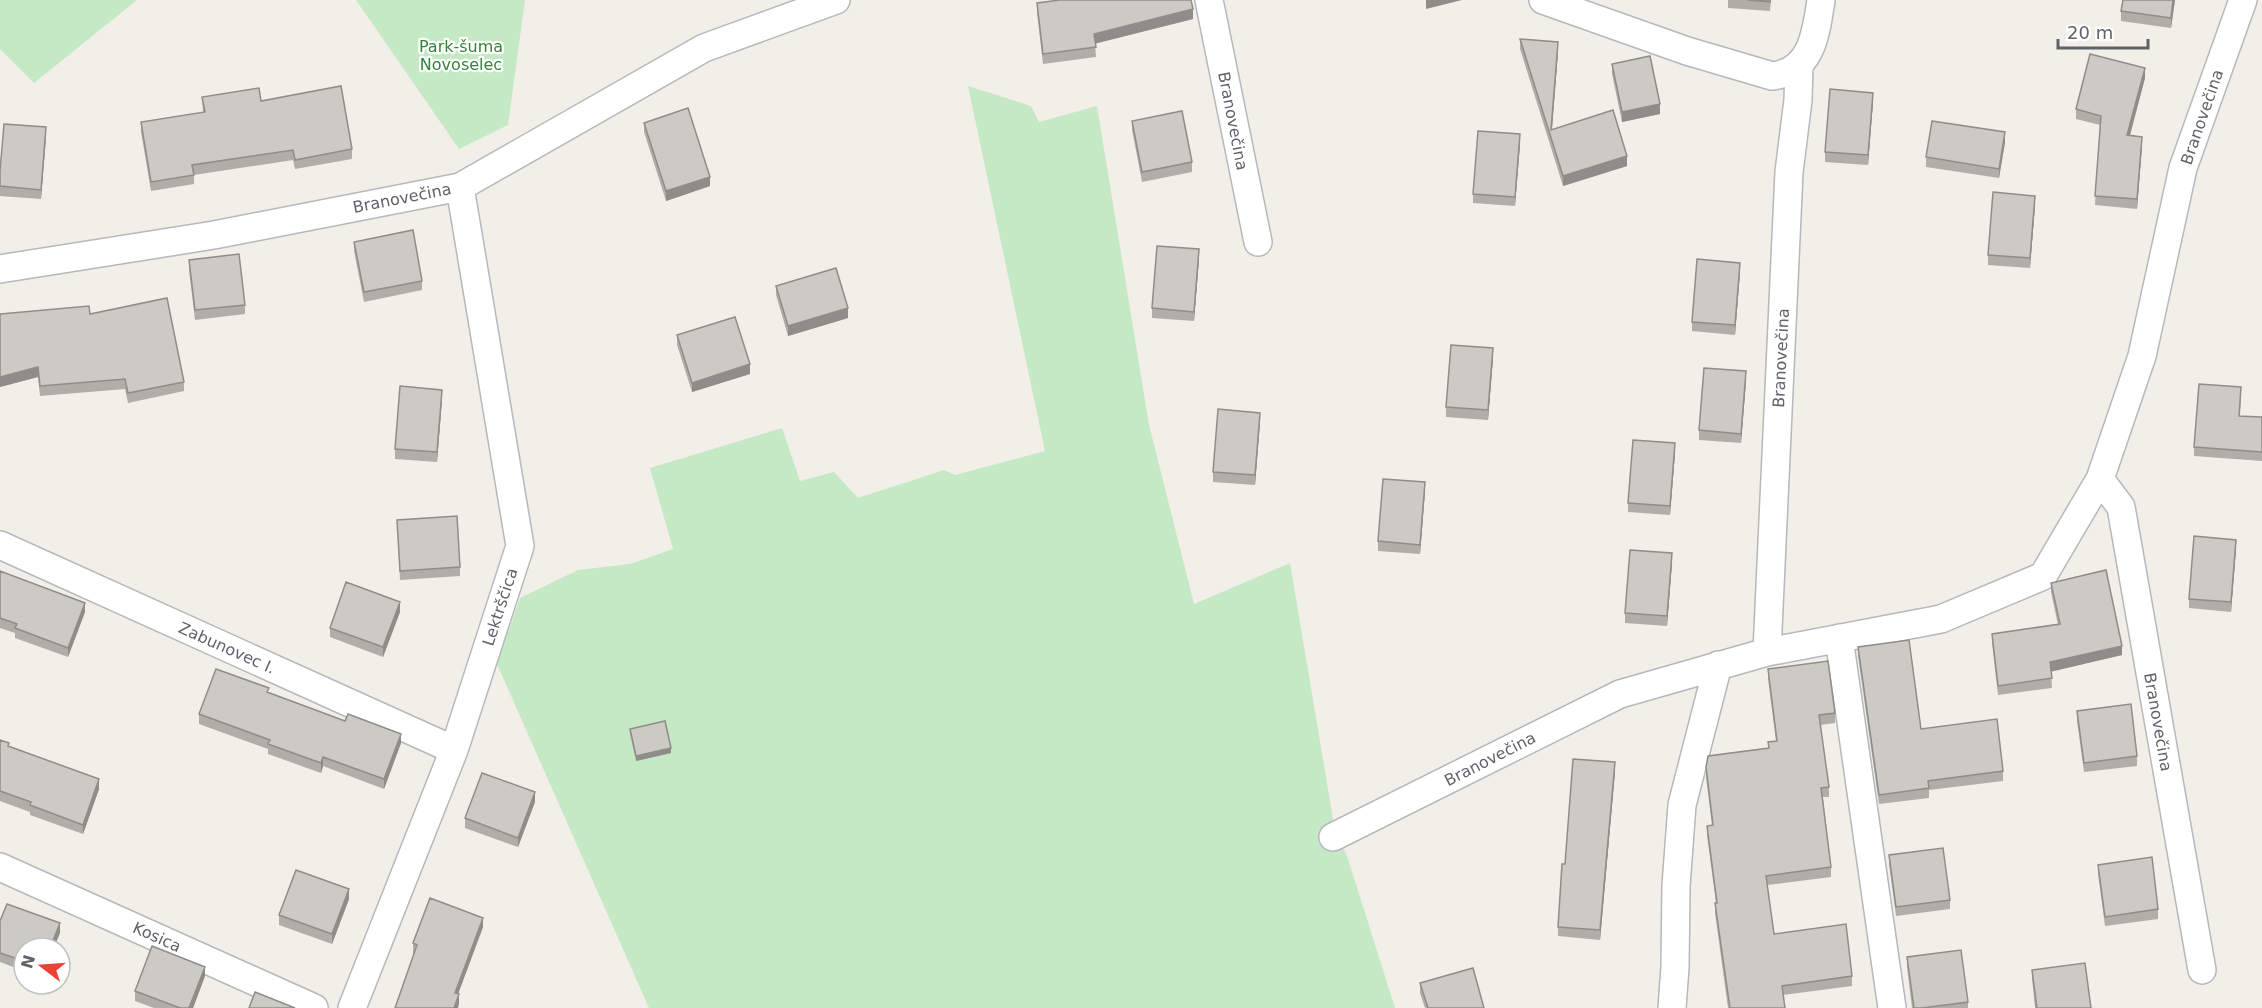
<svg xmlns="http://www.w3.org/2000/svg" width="2262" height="1008" font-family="'DejaVu Sans',sans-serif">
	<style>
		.green { fill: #c5e8c5 }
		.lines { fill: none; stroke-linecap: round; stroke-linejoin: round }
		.street-casing { stroke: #b5b8bc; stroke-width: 30 }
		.street { stroke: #fff; stroke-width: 27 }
		.wall { fill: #afaea9 }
		.shaded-wall { fill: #8f8d8a }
		.building { fill: #cccac5; stroke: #8f8d8a; stroke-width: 1.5 }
		.labels { text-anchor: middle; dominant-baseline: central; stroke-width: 4.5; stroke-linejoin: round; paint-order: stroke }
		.park-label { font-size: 16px; fill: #348238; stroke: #fff }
		.street-label { font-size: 16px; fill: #5f6368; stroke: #fff }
	</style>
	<rect width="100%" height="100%" fill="#f1efe8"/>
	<!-- green -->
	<path class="green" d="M0,0H137L34,83L0,49Z
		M356,0H525L508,125L459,149Z
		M968,86L1031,106L1039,122L1097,106L1149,425L1194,604L1290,563L1334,825L1348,859L1395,1008H649L497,664L520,598L578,570L630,564L673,549L650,468L782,428L800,481L834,472L858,498L944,470L955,475L1045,451Z"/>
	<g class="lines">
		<defs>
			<path id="street" d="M1209,0L1258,242
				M1543,0L1687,51L1772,76C1812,72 1816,33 1821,0
				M0,269L214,235L460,187L704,48L836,0
				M2100,479L2121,507L2202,970
				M0,545L454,750
				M1839,638L1892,1008
				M1767,652L1789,172L1798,100L1799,65
				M1333,837L1620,694L1767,652L1941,619L2043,576L2100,479L2142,356L2183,168L2243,0
				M0,867L314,1008
				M352,1008L454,750L520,546L460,187
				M1672,1008L1675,967L1676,886L1682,805L1718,665"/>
		</defs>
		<!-- street casing -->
		<use href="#street" class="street-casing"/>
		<!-- street -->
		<use href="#street" class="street"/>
	</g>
	<!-- wall -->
	<path class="wall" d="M1728,0H1771L1770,11L1728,8Z
		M2175,0L2171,28L2121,21V11Z
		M1037,3L1193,19L1095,43L1096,57L1043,64L1037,13Z
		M1520,39L1558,52L1552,130L1627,166L1563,186L1520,49Z
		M1612,64L1660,114L1622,122L1612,74Z
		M2145,78L2130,136L2142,146L2137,209L2095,205L2100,125L2076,119V109Z
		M202,97L261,101L352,149V159L295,169L293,160L194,175V184L151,191L141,132V122L203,112Z
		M1873,102L1868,165L1825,162V152Z
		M1132,121L1192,162V172L1142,182L1132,130Z
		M644,123L710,186L666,201L644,132Z
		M46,137L41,199L0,196V171Z
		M2005,142L1999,178L1926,167V157Z
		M1520,144L1515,206L1473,203V194Z
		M2035,205L2030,268L1988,265V255Z
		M354,242L422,281V290L364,302L354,251Z
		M1199,259L1194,321L1152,318V308Z
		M189,260L245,305V314L195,320L189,270Z
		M1740,272L1735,335L1692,331V322Z
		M776,286L848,318L788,336L776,295Z
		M90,314L184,382V391L128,403L125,389L40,396L38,377L0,387Z
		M677,335L750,374L692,392L677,345Z
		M1493,358L1488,420L1446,417V407Z
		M1746,381L1741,443L1699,440V430Z
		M2241,397L2240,416L2262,417V461L2194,456V447Z
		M442,399L437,462L395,459V449Z
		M1260,422L1255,485L1213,482V472Z
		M1675,453L1670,515L1628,512V503Z
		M1425,491L1420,554L1378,551V541Z
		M397,520L460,567V576L400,580Z
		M2236,549L2231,612L2189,608V599Z
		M1672,563L1667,626L1625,623V613Z
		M0,571L85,612L68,657L15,638V633L0,628Z
		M2051,583L2122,655L2051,671L2052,688L1998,695L1992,643V634L2058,625L2051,592Z
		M400,612L383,657L330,637V628Z
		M1858,647L1921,729L2003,771V781L1929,790V798L1879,804L1858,656Z
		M1768,669L1835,713V723L1820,725L1829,787V797H1823L1831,867V877L1767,885L1774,934L1852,976V986L1783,995L1785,1008H1728L1715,913V903H1716L1707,835V826L1712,825L1706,777V767L1768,748V742L1776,741L1768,679Z
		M269,693L401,743L384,789L323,766L321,773L268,754V749L199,724V714Z
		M2077,711L2137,756V766L2084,772L2077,721Z
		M630,729L671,753L636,761L630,734Z
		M0,740L9,746L99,789L83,834L30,815V812L0,801Z
		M1615,772L1600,940L1558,936V927Z
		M535,802L518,847L465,828V818Z
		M1889,855L1950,900V909L1896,916L1889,864Z
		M2098,865L2158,909V919L2105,926L2098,874Z
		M349,899L332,944L279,925V915Z
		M0,921L60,933L24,948V971L0,962Z
		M483,927L458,994L459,1004L413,953V943Z
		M1907,957L1968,1002V1008H1912L1907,967Z
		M2032,970L2091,1008H2035L2032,979Z
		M205,976L193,1008H154L135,1001V991Z
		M1420,983L1484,1008H1425L1420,993Z"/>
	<!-- shaded-wall -->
	<path class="shaded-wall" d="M1426,0H1462L1426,9Z
		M2173,0H2175L2171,28V18Z
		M1193,9V19L1094,44V34Z
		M1558,42V52L1551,139V130Z
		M2145,68V78L2127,145V135Z
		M1873,93V102L1868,165V155Z
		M1660,104V114L1622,122V112Z
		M46,127V137L41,199V190Z
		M2005,132V142L1999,178V169Z
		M1520,134V144L1515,206V197Z
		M2142,137V146L2137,209V199Z
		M1627,156V166L1563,186V176Z
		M710,177V186L666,201V191Z
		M2035,196V205L2030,268V258Z
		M1199,249V259L1194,321V312Z
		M1740,263V272L1735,335V325Z
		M848,308V318L788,336V326Z
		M1493,348V358L1488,420V410Z
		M750,364V374L692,392V383Z
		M38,367V377L0,387V377Z
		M1746,371V381L1741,443V434Z
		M442,390V399L437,462V452Z
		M1260,413V422L1255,485V475Z
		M1675,443V453L1670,515V506Z
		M1425,482V491L1420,554V545Z
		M2236,540V549L2231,612V602Z
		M1672,553V563L1667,626V616Z
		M400,602V612L383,657V647Z
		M85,603V612L68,657V648Z
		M2122,646V655L2050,672V662Z
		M401,734V743L384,789V779Z
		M671,748V753L636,761V756Z
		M323,757V766L321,773V763Z
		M1615,762V772L1600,940V930Z
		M99,779V789L83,834V825Z
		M535,792V802L518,847V838Z
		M349,889V899L332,944V934Z
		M483,918V927L455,1002V993Z
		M60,923V933L54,948H50Z
		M205,967V976L193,1008H189Z
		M459,994V1004L458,1008H454Z"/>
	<!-- building -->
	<path class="building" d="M1060,0H1191L1193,9L1094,34L1096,47L1043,54L1037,3Z
		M1748,0H1770V2Z
		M2123,0H2173L2171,18L2121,11Z
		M1520,39L1558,42L1551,130L1613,110L1627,156L1563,176Z
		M2090,54L2145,68L2127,135L2142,137L2137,199L2095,196L2101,116L2076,109Z
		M1650,56L1660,104L1622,112L1612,64Z
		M341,86L352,149L295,160L293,150L192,165L194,175L151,182L141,122L205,112L202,97L259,88L261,101Z
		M1830,89L1873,93L1868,155L1825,152Z
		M688,108L710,177L666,191L644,123Z
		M1182,111L1192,162L1142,172L1132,121Z
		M1932,121L2005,132L1999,169L1926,157Z
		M4,124L46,127L41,190L0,186V171Z
		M1478,131L1520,134L1515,197L1473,194Z
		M1993,192L2035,196L2030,258L1988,255Z
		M413,230L422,281L364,292L354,242Z
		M1157,246L1199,249L1194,312L1152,308Z
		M239,254L245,305L195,310L189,260Z
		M1697,259L1740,263L1735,325L1692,322Z
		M836,268L848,308L788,326L776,286Z
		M167,298L184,382L128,393L125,379L40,386L38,367L0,377V314L89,306L90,314Z
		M735,317L750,364L692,383L677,335Z
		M1451,345L1493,348L1488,410L1446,407Z
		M1704,368L1746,371L1741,434L1699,430Z
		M2199,384L2241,387L2239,416L2262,417V452L2194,447Z
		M400,386L442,390L437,452L395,449Z
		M1218,409L1260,413L1255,475L1213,472Z
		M1633,440L1675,443L1670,506L1628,503Z
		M1383,479L1425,482L1420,545L1378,541Z
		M457,516L460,567L400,571L397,520Z
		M2194,536L2236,540L2231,602L2189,599Z
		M1630,550L1672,553L1667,616L1625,613Z
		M2106,570L2122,646L2050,662L2052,678L1998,686L1992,634L2060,624L2051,583Z
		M0,571L85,603L68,648L15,628L17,624L0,618Z
		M346,582L400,602L383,647L330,628Z
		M1909,640L1921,729L1997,719L2003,771L1928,781L1929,788L1879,795L1858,647Z
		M1828,661L1835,713L1819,715L1829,787L1821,788L1831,867L1766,876L1774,934L1846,924L1852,976L1782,986L1785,1008H1730L1715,903H1717L1707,826L1713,825L1706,767L1708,756L1769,748L1768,742L1777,741L1768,669Z
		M216,669L269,688L267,692L345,721L348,714L401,734L384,779L323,757L321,763L268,744L270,740L199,714Z
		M2131,704L2137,756L2084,763L2077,711Z
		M665,721L671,748L636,756L630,729Z
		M0,740L9,743L8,746L99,779L83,825L30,805L31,802L0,791Z
		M1573,759L1615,762L1600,930L1558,927L1562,864H1565Z
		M482,773L535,792L518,838L465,818Z
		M1943,848L1950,900L1896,907L1889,855Z
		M2152,857L2158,909L2105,917L2098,865Z
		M296,870L349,889L332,934L279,915Z
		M430,898L483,918L455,993L459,994L454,1008H395L417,945L413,943Z
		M7,904L60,923L50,948H24V961L0,953V921Z
		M152,946L205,967L189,1008H180L135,991Z
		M1961,950L1968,1002L1922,1008H1914L1907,957Z
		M2085,963L2091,1008H2037L2032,970Z
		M1473,968L1484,1008H1428L1420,983Z
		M255,992L295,1008H249Z"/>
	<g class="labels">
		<!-- park labels -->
		<g class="park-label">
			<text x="461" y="46">Park-šuma<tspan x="461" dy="18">Novoselec</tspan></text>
		</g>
		<!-- street labels -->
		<g class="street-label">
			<text transform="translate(2202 117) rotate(-71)">Branovečina</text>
			<text transform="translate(1233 121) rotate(79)">Branovečina</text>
			<text transform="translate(402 198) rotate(-11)">Branovečina</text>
			<text transform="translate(1781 358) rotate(-87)">Branovečina</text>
			<text transform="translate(500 607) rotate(-72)">Lektrščica</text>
			<text transform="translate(227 648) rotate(24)">Zabunovec I.</text>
			<text transform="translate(2158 722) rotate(80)">Branovečina</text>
			<text transform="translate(1490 759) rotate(-27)">Branovečina</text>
			<text transform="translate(157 937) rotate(24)">Kosica</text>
		</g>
	</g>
	<!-- north arrow -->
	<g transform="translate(42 966) rotate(287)"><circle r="28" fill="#ffffff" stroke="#bfc1c3" stroke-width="1.5"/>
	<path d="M0-4.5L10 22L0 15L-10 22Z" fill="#ea4335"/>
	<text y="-9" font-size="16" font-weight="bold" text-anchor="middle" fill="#5f6368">N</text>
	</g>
	<!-- scale -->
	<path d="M2058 39v9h90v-9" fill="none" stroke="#5f6368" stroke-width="3"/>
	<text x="2067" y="39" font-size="18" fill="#5f6368" stroke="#ffffff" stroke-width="4.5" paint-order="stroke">20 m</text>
</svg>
